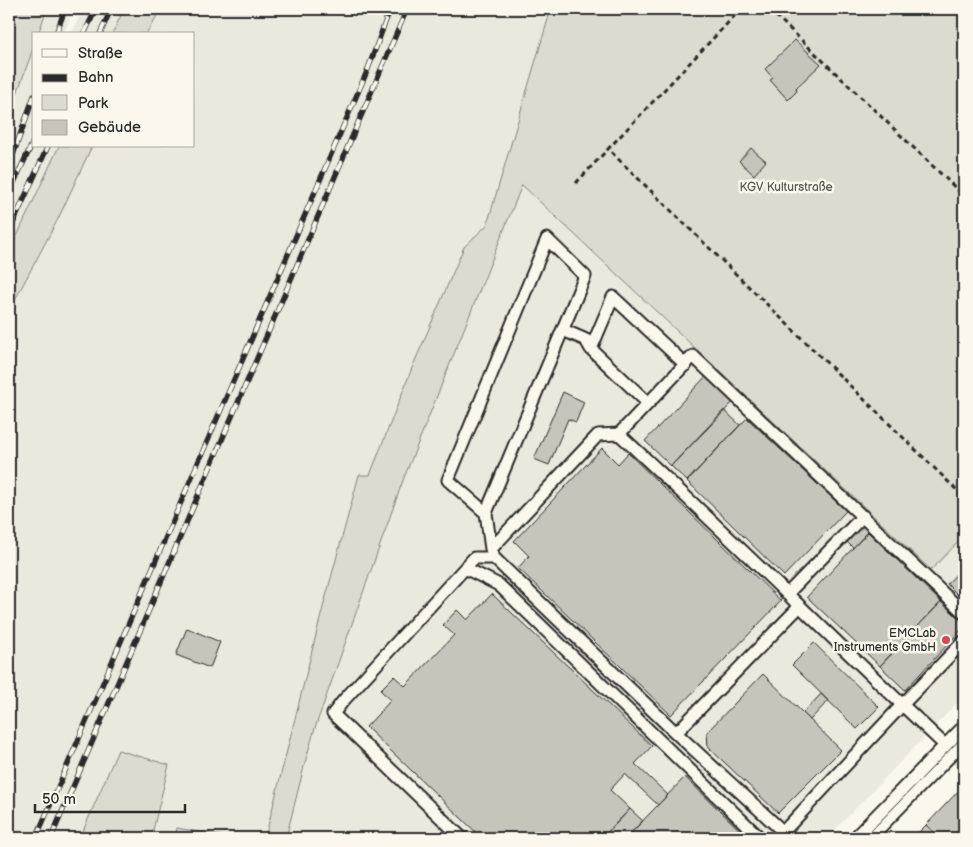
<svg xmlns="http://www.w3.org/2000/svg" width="973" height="847" font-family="'Balsamiq Sans',sans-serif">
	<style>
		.built { fill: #ebe8de }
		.green { fill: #dddad0; stroke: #84827e }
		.building { fill: #c7c4bc; stroke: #2b2b2b }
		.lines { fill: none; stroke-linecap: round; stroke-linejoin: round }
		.lane-casing { stroke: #2b2b2b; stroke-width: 15 }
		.street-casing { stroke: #2b2b2b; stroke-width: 26 }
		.path { stroke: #2b2b2b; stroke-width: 3; stroke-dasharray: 5 4; stroke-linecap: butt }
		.lane { stroke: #fbf7ec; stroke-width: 11 }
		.street { stroke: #fbf7ec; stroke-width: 22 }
		.tram { stroke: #2b2b2b; stroke-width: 1 }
		.rail-casing { stroke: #2b2b2b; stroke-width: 5.5 }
		.rail { stroke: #fbf7ec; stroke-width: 4; stroke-dasharray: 11; stroke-linecap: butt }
		.poi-dot { fill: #d1495b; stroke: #fbf7ec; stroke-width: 2 }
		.labels { text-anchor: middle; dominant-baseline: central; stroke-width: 5; stroke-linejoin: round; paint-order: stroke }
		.park-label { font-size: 12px; fill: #585754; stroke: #fbf7ec }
		.poi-label { font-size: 12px; fill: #2b2b2b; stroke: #fbf7ec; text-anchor: end }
	</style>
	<rect width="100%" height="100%" fill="#fbf7ec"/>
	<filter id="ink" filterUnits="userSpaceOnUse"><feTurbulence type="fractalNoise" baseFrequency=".02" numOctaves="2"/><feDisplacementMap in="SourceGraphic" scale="10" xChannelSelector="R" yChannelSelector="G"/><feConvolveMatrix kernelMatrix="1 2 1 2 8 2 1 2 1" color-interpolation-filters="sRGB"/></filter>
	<g filter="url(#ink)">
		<!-- built -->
		<path class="built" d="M47,9H73L64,34H38Z
			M83,9H124L112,34H71Z
			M161,9H593L522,185L931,570L964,536V696L827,838H9V311L58,219L92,146H194V34H146Z
			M34,46V146H59L9,253V116Z"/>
		<!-- green -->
		<path class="green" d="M9,9H47L38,34H34V46L9,116Z
			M124,9H161L146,34H112Z
			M551,9H964V536L931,570L522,185L402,483L315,728L306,759L286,838H265L322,611L359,475H370L412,368L464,247L487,225Z
			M59,146H92L58,219L9,311V253Z
			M118,750L169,765L151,838H80Z
			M177,828L232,838H175Z"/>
		<!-- building -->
		<path class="building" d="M795,40L821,64L796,88L797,91L788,100L770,80L773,78L765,69Z
			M751,148L766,161L754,175L739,161Z
			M708,374L735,400L671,466L645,441Z
			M563,392L584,402L576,422L568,419L549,465L534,459Z
			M724,410L740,425L687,481L671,466Z
			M747,418L846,511L784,576L687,481Z
			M602,448L618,464L628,453L781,601L671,715L518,568L529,556L514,541Z
			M860,524L868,532L853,548L845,540Z
			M868,532L941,602L880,666L807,597Z
			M964,566V601L947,584Z
			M492,594L652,746L635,764L668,795L658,805L625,774L610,790L630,809L602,838H569L566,836L564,838H482L366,727L391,700L380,690L394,676L405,686L454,635L443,625L457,610L467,620Z
			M941,602L964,623V627L905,690L880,666Z
			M187,628L220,642L210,668L176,655Z
			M814,643L879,707L857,729L792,665Z
			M763,674L841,750L778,813L708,747L707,732Z
			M821,694L828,701L810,720L803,713Z
			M685,777L748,838H626Z
			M964,785V827L953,838H940L926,825Z
			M630,809L643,821L626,838H602Z
			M926,825L940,838H913Z"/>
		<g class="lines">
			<defs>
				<path id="lane" d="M563,330L586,340L591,349
					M648,403L591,349L613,297L686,365
					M619,434L693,356L964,613
					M486,513L448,480L547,239L585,276L486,513L491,549L494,558L676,733L790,838
					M491,549L598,435L619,434C731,537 838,645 949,749
					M465,568L499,585L760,838
					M787,594L863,516
					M676,733L800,606
					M783,832L902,705L964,641
					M462,838L333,714L343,701L474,558H494"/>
				<path id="street" d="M862,838L964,734"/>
			</defs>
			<!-- lane casing -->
			<use href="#lane" class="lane-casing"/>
			<!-- street casing -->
			<use href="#street" class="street-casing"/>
			<!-- path -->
			<path class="path" d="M741,9L608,149L964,497
				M769,9L964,196
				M576,183L608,149"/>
			<!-- lane -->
			<use href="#lane" class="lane"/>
			<!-- street -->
			<use href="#street" class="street"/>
			<!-- tram -->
			<path class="tram" d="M864,838L964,735"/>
			<defs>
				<path id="rail" d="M56,34L65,9
					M84,34L96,9
					M100,34L111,9
					M9,166L34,96
					M9,193L34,140
					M9,232L48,146
					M36,838L368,69L390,9
					M51,838L407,9"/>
			</defs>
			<!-- rail casing -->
			<use href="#rail" class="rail-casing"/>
			<!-- rail -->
			<use href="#rail" class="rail"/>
		</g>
	</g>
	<!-- markers -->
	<circle class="poi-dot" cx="946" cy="640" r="5"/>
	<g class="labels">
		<!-- park labels -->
		<g class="park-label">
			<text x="786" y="187">KGV Kulturstraße</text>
		</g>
		<!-- poi labels -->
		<g class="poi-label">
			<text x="936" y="633">EMCLab<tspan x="936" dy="14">Instruments GmbH</tspan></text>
		</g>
	</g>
	<!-- margin -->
	<rect width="973" height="847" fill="none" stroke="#fbf7ec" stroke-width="30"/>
	<rect x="15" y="15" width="943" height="817" fill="none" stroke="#2b2b2b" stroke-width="2" filter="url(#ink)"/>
	<!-- legend -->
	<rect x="32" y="32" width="162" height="115" fill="#fbf7ec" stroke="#a8a59f"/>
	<rect x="42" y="49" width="25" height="8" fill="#fbf7ec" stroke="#a8a59f"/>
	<text x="78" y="58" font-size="15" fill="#2b2b2b">Straße</text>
	<rect x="42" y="74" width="25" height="8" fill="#2b2b2b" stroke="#a8a59f"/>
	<text x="78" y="82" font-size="15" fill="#2b2b2b">Bahn</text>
	<rect x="42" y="95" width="25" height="15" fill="#dddad0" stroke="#a8a59f"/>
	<text x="78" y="108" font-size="15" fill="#2b2b2b">Park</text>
	<rect x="42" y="120" width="25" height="15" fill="#c7c4bc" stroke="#a8a59f"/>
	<text x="78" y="132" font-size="15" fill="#2b2b2b">Gebäude</text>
	<!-- scale -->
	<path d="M35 804v8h150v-8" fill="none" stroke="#2b2b2b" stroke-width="2.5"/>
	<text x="42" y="804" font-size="15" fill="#2b2b2b" stroke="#fbf7ec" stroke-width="4" paint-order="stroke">50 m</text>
</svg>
